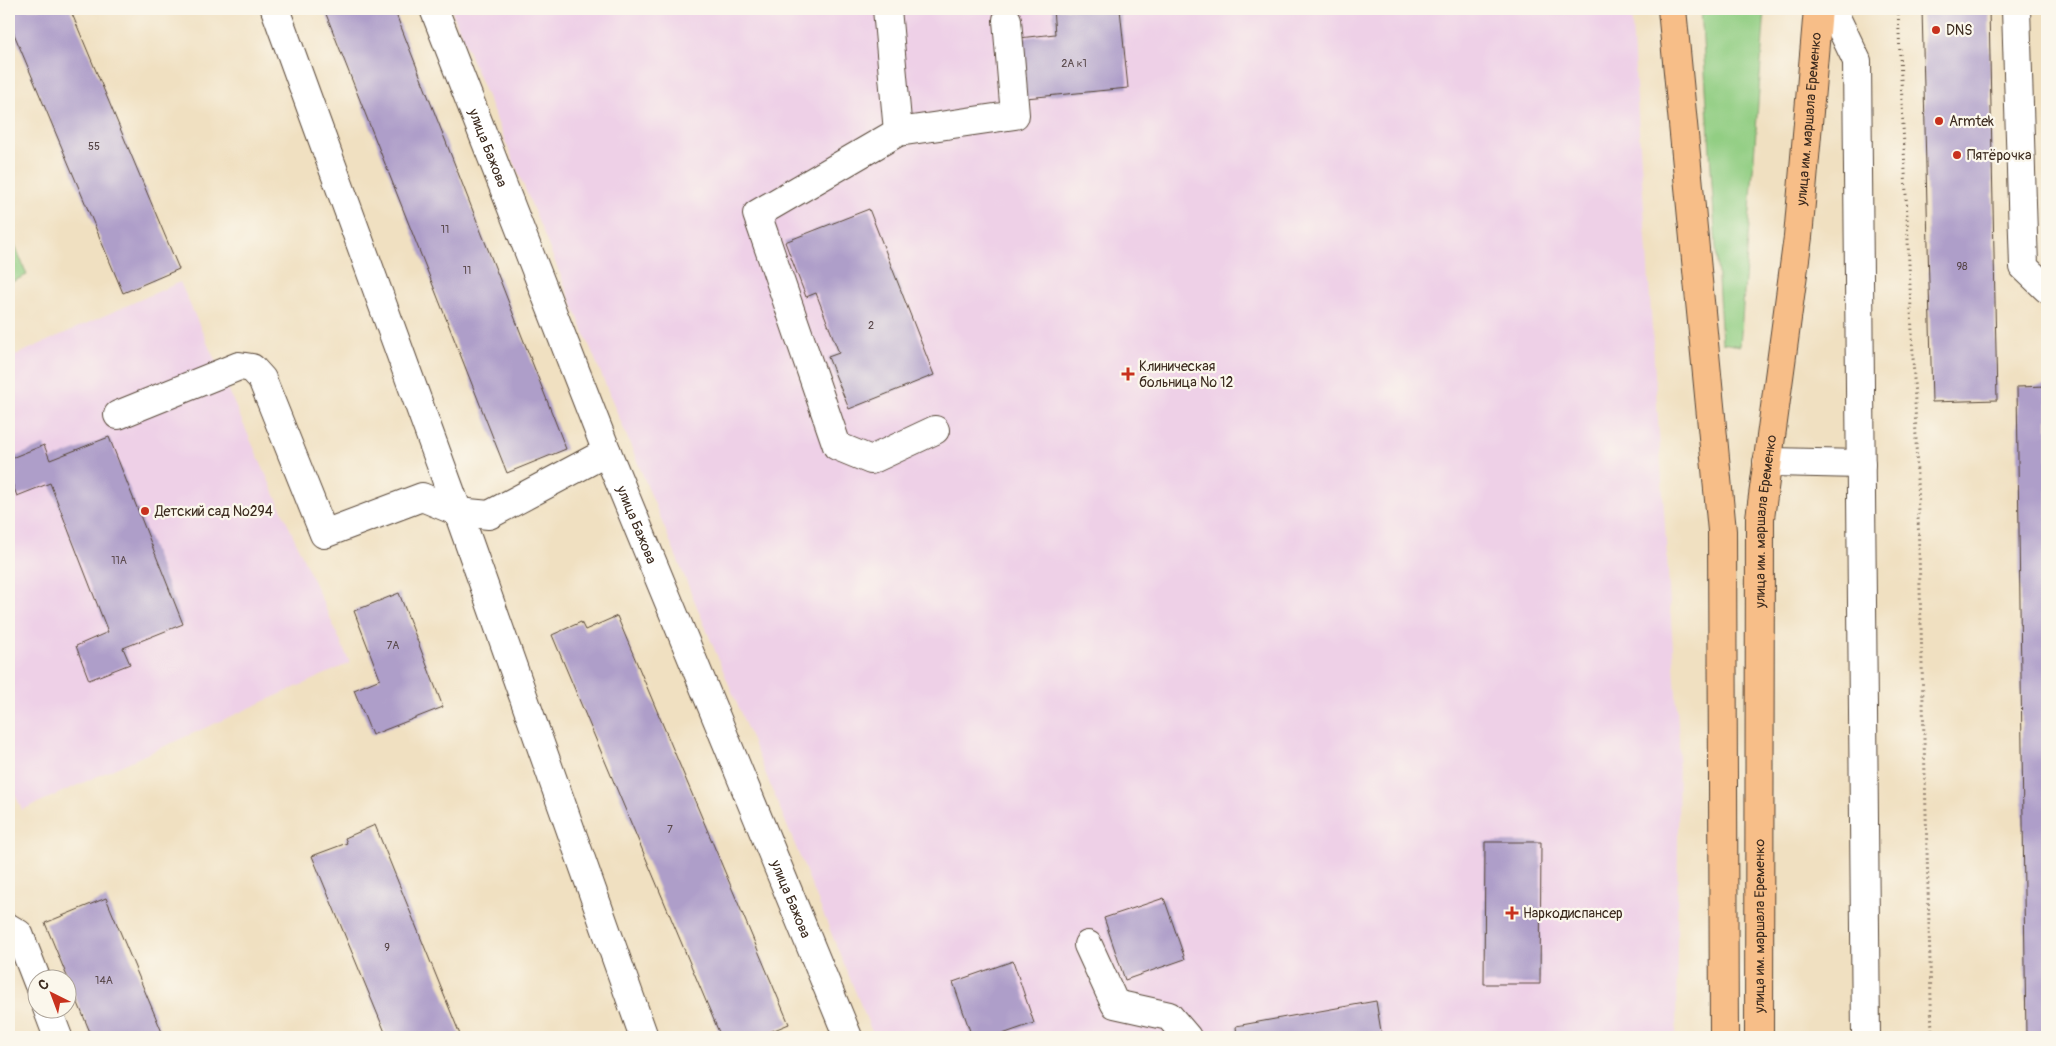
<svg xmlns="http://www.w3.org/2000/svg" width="2056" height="1046" font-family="Pangolin,sans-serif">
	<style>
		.built { fill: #eed0e7 }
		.green { fill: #92ce83; stroke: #667c50 }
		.building { fill: #ae9ec9 }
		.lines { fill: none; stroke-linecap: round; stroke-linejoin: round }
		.minor-casing { stroke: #564536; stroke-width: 30 }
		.highway-casing { stroke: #564536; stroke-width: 30 }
		.path { stroke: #564536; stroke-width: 3; stroke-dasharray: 1 4; stroke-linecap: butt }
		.minor { stroke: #fff; stroke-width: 28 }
		.highway { stroke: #f7be88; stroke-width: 28 }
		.poi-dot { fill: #c8321e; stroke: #fbf7ec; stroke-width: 2 }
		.labels { text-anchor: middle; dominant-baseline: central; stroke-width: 4.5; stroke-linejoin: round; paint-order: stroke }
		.number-label { font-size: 11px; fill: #584749 }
		.poi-label { font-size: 14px; fill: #3b2a1e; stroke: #fbf7ec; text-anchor: start }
		.street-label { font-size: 14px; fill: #3b2a1e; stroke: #fbf7ec }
	</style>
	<rect width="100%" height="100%" fill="#fbf7ec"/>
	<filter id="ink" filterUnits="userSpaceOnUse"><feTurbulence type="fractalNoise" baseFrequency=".02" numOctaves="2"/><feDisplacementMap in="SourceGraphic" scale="10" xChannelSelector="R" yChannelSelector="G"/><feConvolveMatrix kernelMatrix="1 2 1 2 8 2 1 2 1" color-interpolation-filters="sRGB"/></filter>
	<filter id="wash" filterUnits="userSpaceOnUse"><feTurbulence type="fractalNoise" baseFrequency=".0096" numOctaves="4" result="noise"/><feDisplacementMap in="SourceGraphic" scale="20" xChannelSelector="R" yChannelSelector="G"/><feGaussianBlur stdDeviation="1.12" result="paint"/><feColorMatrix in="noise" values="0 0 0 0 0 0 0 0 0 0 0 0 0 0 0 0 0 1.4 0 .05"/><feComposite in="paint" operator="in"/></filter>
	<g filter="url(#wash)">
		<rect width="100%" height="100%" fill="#f0e0c1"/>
		<!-- built -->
		<path class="built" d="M451,9H1631L1679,740L1676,1037H874Z
			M180,282L350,663L22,810L9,781V358Z"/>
		<!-- green -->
		<path class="green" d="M1701,9H1765L1740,346L1722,343Z
			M9,230L27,275L9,283Z"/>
		<g id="blocks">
			<!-- building -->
			<path class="building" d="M9,9H70L179,269L123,293L9,22Z
				M324,9H394L566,449L507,473Z
				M1053,9H1120L1128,88L1026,98L1019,38L1055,34Z
				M1922,9H1989L1997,400L1932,402Z
				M869,209L934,375L849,409L828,357L839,353L816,293L806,297L785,242Z
				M2047,386V1037H2026L2017,387Z
				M109,437L183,624L123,648L130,664L89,680L76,646L108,632L50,483L17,496L9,475V459L44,445L50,460Z
				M399,593L443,707L372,735L354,690L380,679L354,611Z
				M617,616L789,1024L757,1037H721L552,635L581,622L585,630Z
				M375,825L461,1037H387L312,856L347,843L345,838Z
				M1485,842H1541L1540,984H1484Z
				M106,898L164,1037H92L45,923Z
				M1164,898L1185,959L1125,980L1104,918Z
				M1013,961L1034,1023L994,1037H972L953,982Z
				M1376,1001L1382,1037H1237L1236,1026Z"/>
		</g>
	</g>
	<g filter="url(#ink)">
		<use href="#blocks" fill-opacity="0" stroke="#564536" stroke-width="1"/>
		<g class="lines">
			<defs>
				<g id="minor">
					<path d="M275,9L458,512L644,1037"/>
					<path id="s1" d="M434,9L607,452L848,1037"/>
					<path d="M887,9L898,132L1015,115L1007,20"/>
					<path d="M1832,9L1857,61L1866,1037"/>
					<path d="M2016,9L2024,267L2047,289"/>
					<path d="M898,132L757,214L837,446L871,460L935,430"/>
					<path d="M118,415L239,366L252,368L262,379L324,534L422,497L458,512L489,515L607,452"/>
					<path d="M1767,462L1861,464"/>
					<path d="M9,928L19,934L38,983"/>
					<path d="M1088,945L1115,1004L1169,1016L1187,1037"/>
					<path d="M47,1008L58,1037"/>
				</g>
				<g id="highway">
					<path d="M1672,9L1722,531L1724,1037"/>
					<path id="s2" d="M1759,1037L1760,518L1798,237L1818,9"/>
				</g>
			</defs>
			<!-- minor casing -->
			<use href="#minor" class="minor-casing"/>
			<!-- highway casing -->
			<use href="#highway" class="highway-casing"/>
			<!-- path -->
			<path class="path" d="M1898,9L1915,402L1932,1037"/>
			<!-- minor -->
			<use href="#minor" class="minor"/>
			<!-- highway -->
			<use href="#highway" class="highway"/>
		</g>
	</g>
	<!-- markers -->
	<g class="poi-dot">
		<circle cx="1936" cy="30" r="5"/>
		<circle cx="1939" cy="121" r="5"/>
		<circle cx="1957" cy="155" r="5"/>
		<path d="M1125.5 366.5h5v5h5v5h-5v5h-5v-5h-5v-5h5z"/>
		<circle cx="145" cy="511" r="5"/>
		<path d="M1509.5 905.5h5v5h5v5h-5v5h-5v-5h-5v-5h5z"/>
	</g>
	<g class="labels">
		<!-- number labels -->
		<g class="number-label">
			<text x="1074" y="63">2А к1</text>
			<text x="94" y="146">55</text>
			<text x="445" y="229">11</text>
			<text x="1962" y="266">98</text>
			<text x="467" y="270">11</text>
			<text x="871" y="325">2</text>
			<text x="119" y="560">11А</text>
			<text x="393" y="645">7А</text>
			<text x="670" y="829">7</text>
			<text x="387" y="947">9</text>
			<text x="104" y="980">14А</text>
		</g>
		<!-- poi labels -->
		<g class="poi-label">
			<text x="1946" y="30">DNS</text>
			<text x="1949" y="121">Armtek</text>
			<text x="1967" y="155">Пятёрочка</text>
			<text x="1139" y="366">Клиническая<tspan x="1139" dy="16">больница № 12</tspan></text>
			<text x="155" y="511">Детский сад №294</text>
			<text x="1523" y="913">Наркодиспансер</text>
		</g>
		<!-- street labels -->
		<g class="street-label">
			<text stroke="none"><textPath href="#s2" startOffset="921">улица им. маршала Еременко</textPath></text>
			<text stroke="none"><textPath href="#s1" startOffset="149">улица Бажова</textPath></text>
			<text stroke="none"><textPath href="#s2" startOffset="516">улица им. маршала Еременко</textPath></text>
			<text stroke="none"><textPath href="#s1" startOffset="554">улица Бажова</textPath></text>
			<text stroke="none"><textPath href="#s1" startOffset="959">улица Бажова</textPath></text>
			<text stroke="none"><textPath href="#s2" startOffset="111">улица им. маршала Еременко</textPath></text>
		</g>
	</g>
	<!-- margin -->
	<rect width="2056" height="1046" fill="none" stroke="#fbf7ec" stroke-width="30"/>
	<!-- north arrow -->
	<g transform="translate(52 994) rotate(318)"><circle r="24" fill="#fbf7ec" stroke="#aea59a"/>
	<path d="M0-4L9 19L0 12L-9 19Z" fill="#c8321e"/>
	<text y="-8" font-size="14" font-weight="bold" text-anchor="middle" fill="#3b2a1e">С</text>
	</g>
</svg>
